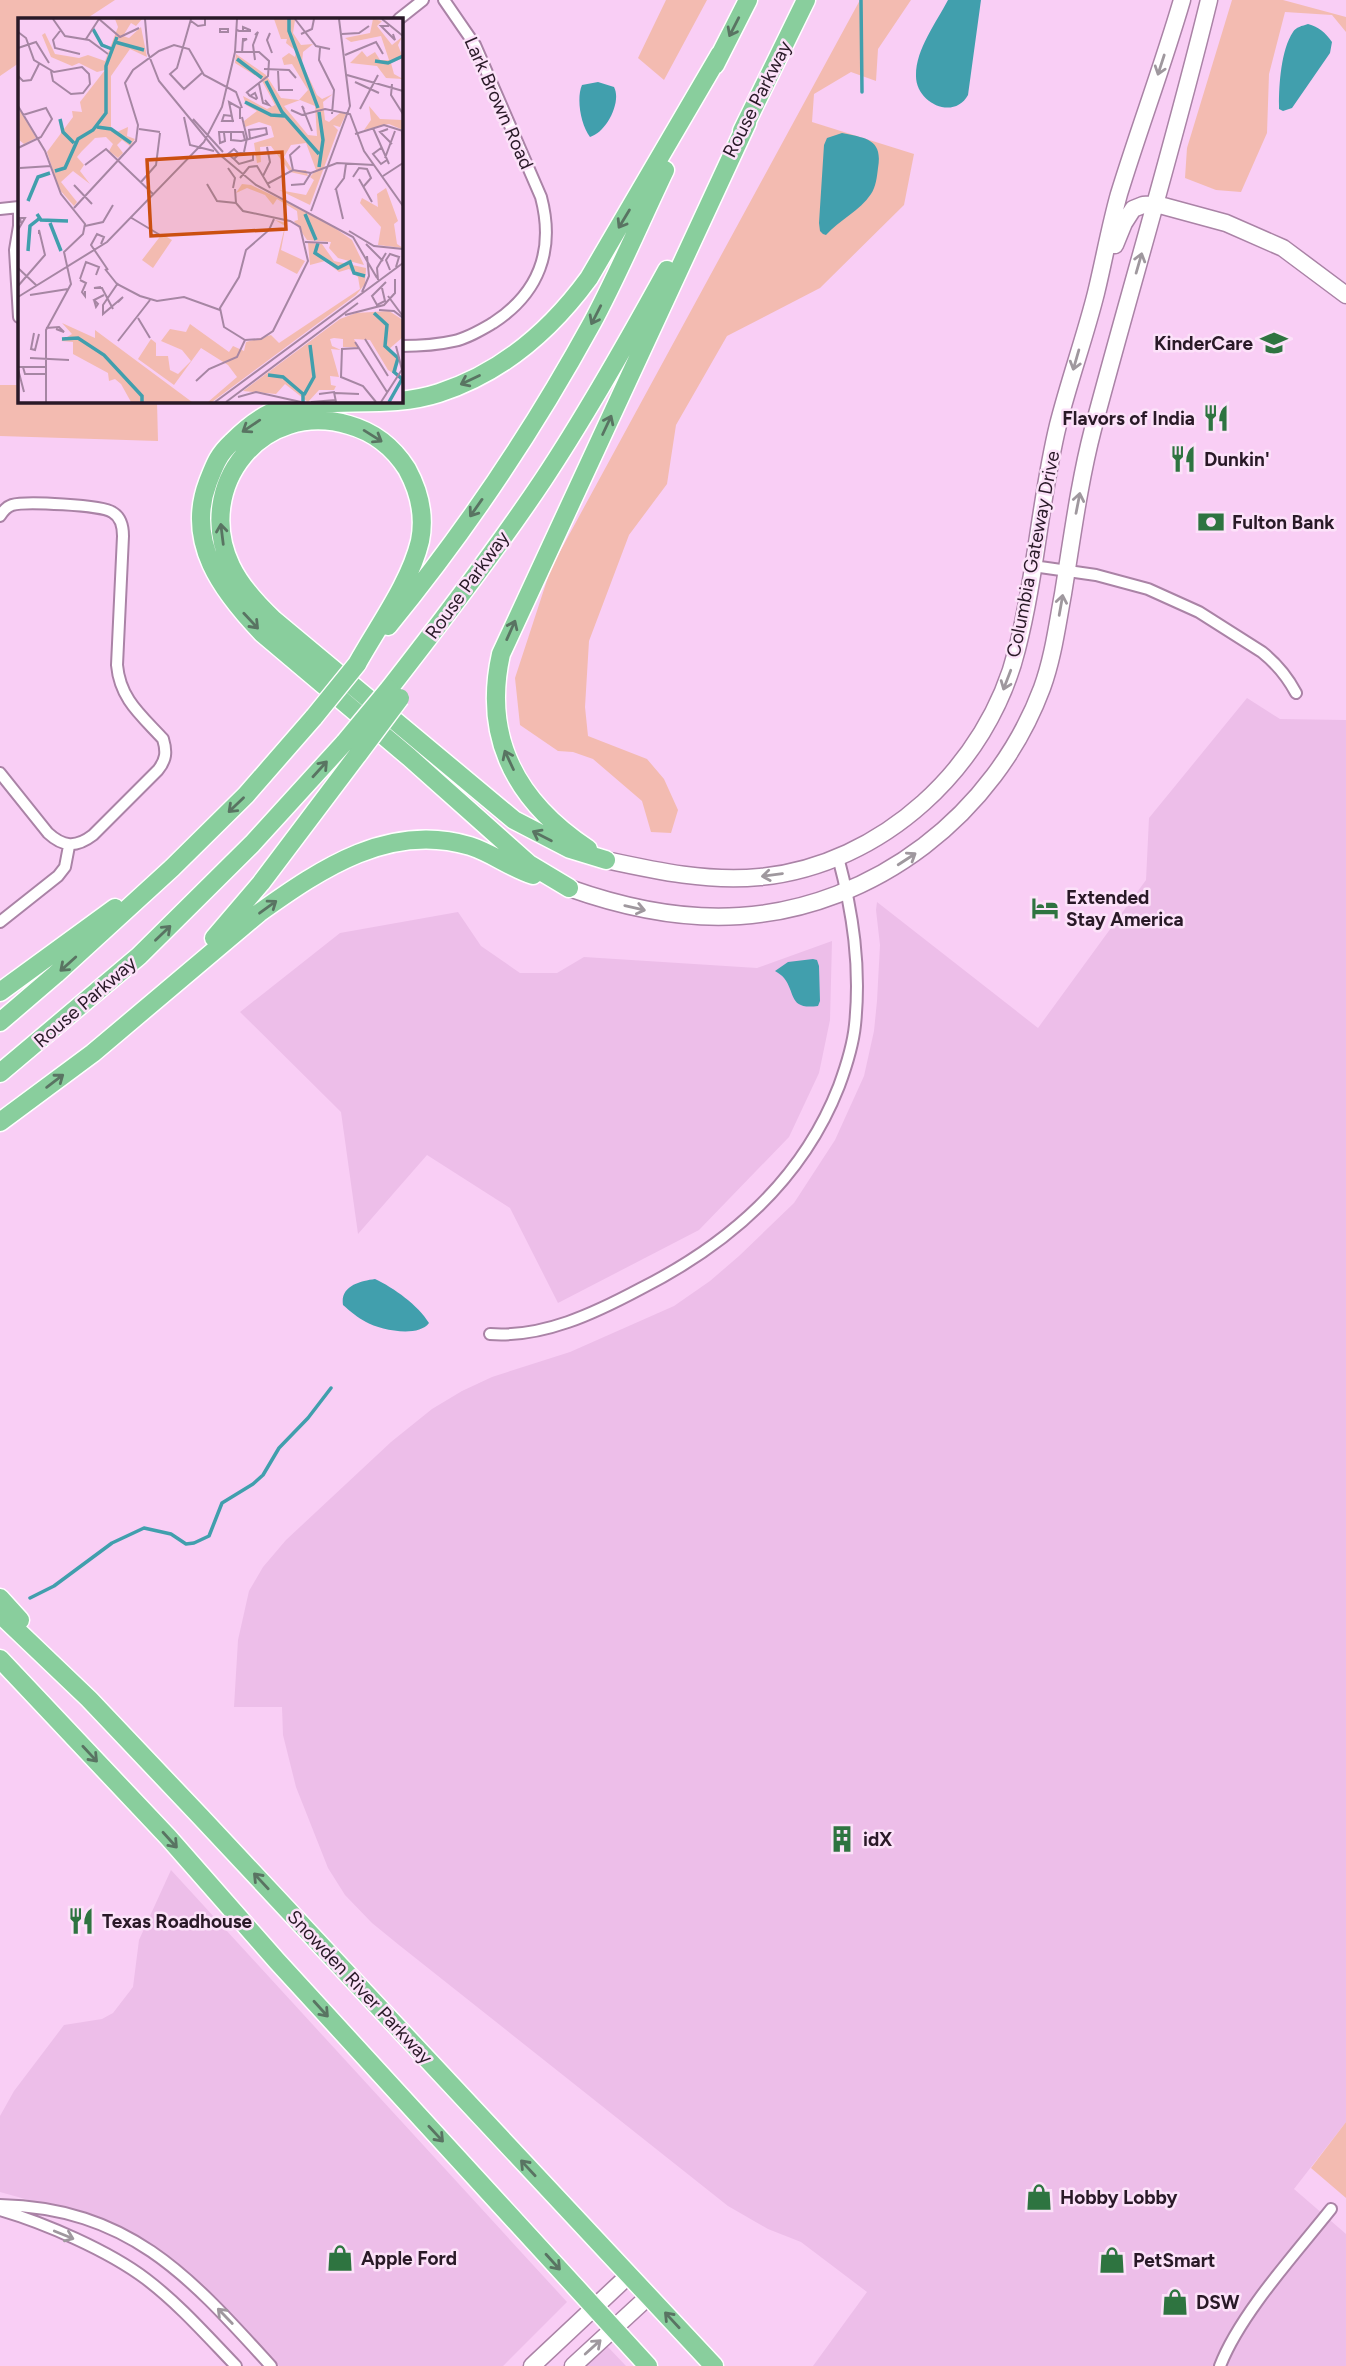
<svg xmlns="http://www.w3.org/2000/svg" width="1346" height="2366" font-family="Figtree,sans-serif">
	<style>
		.built { fill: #edbee9 }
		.green { fill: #f3bbb1 }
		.water { fill: #419fad }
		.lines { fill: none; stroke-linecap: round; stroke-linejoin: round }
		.stream { stroke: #419fad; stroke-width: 3.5 }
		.street-casing { stroke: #aa83a6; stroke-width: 14 }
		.secondary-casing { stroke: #aa83a6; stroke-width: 19 }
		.primary-casing { stroke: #fff; stroke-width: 21 }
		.street { stroke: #fff; stroke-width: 10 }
		.secondary { stroke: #fff; stroke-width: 16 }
		.primary { stroke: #89ce9d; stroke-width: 18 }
		.primary-bridge-casing { stroke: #fff; stroke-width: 21; stroke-linecap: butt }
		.primary-bridge { stroke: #89ce9d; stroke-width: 18 }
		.oneway { stroke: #597462 }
		.oneway2 { stroke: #9f989e }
		.labels { text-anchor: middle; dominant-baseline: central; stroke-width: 5; stroke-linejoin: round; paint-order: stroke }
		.street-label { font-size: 19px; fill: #291927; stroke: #fce2f9 }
		.poi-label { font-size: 19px; font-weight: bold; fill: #291927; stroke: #fce2f9; text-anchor: start }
		.inset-river { fill: none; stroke: #419fad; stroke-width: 3.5 }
		.inset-road { fill: none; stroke: #a686a3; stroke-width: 2 }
		.view { fill: #cb4f10; fill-opacity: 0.15; stroke: #cb4f10; stroke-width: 3.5 }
		.inset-edge { fill: none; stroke: #291927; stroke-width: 3.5 }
	</style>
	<rect width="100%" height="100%" fill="#f9cef5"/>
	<!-- built -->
	<path class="built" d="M1247,698L1280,719L1346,720V2122L1294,2189L1346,2234V2366H813L867,2292L801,2242L768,2229L728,2206L399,1945L372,1923L345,1895L328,1868L296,1787L283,1735L282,1707H234L238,1640L249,1591L263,1567L286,1540L391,1442L432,1409L462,1391L492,1377L570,1352L674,1306L710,1281L739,1256L794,1203L835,1140L864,1076L874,1031L877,1001L880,945L876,910L877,902L1038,1028L1146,880L1149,818Z
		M458,912L481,946L520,973H557L584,957L757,968L832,941L830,1020L819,1073L789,1137L699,1230L558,1303L510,1208L427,1155L358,1234L341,1112L240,1012L340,933Z
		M171,1870L567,2302L503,2366H279L205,2286L115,2224L0,2192V2116L14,2091L64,2025L102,2019L113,2013L133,1987L139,1940Z
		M600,2347H608L626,2366H579Z"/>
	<!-- green -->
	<path class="green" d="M0,0H115L86,19H19V63L0,76Z
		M666,0H707L664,80L638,58Z
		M860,0H911L878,49L876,81L851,72L814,94L812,122L914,154L904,205L820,288L727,336L676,425L667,484L629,535L589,641L585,707L588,736L647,759L664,779L678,810L671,833L651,832L642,801L593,759L573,752L558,751L520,725L515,678L551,568Z
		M1232,0H1283L1346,17V32L1332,15L1285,12L1269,74L1267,133L1241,192L1216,190L1185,178L1187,148Z
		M0,385H19V401H157L158,441L0,436Z
		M1346,2122V2198L1311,2168Z"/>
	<!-- water -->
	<path class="water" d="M948,0H981L968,95C954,121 915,103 916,75C916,49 936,23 948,0Z
		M1308,24C1319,27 1325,32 1332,42L1330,53L1292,108L1283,111L1279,109V105C1279,84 1281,50 1293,32C1296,27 1302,26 1308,24Z
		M598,82L614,87C622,102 606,133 590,137C581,125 576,99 582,85Z
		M842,133C866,138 883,139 878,168C877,176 876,187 871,194C860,211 839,220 826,235L823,234L820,231L819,223L824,145L827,138Z
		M813,959L817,960L819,966L820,1001L818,1006C788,1010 796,993 784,978C782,975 778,973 775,971L788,962Z
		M375,1279C394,1288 418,1305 429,1323C418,1338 380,1330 366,1322C358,1318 350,1311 343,1305C340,1286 360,1281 375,1279Z"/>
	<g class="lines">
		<!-- stream -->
		<path class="stream" d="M861,0L862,92
			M30,1598L54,1586L112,1543L144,1528L171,1534L186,1544L194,1543L209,1536L222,1503L253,1484L263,1475L279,1448L308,1418L331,1388"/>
		<defs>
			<path id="street" d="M399,19L423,0
				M19,207V226L15,250L19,317
				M0,209L19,207
				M401,346C418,346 437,345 454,341C468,338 481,330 493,323C539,293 555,250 541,197L475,45L444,0
				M0,516C3,511 6,507 12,505C25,501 102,505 112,512C121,517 123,526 123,536L117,665C120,699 141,715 163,739C167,752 166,760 158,770L93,835C76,848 63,847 48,833L0,773
				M1033,566L1096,575L1148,589L1199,612L1262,652C1277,664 1287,676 1296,693
				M0,922L58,876L65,867L69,846
				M490,1334C543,1338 595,1313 640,1289C729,1244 802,1181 839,1086C846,1067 853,1045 855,1025C861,967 853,913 838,857
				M0,2205C130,2208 190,2277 271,2366
				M0,2210C45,2223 109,2251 146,2279C179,2304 207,2336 236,2366
				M1220,2366C1240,2314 1296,2253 1331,2209"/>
			<path id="secondary" d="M1115,245L1124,223L1133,209L1143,205L1156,204L1226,223L1283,248L1346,295
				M606,860C657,871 707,882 760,877C882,865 988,767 1017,649C1036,576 1040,499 1058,425C1069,381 1085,337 1096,293C1104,260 1110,226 1119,194C1139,129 1163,65 1182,0
				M569,888C625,908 681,920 740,916C875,907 995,814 1042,688C1053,658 1057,626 1063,594C1072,539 1079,483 1093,429C1131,286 1174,144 1209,0
				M532,2366L629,2275
				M573,2366L649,2296"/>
			<path id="primary" d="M715,65L748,0
				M742,131L806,0
				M388,626C465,532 534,429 592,323C619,273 641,220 665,170
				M357,664C378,626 410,583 420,541C425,516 419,491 407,469C393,447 374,432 349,425C263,399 193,486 231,566C241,587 257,604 274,620L514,820L570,849L606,860
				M389,689C442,621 495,552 543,480C588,412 628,341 667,270
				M588,849C517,802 482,739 501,654L747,123
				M569,888L529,864L409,757L262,633C222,591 185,542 208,482C215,464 218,455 232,442C245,429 263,414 281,409C333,396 387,410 439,393C501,373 551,330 589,278L720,54
				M214,938L261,883L359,753
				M0,992L115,908
				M0,1022L56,974L172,868L246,795L314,717
				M0,1073L139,956L252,844L345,742
				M0,1122L93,1053L259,913C322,868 390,822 470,846C492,853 511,868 533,875
				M0,1598L20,1620
				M0,1614L89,1699L200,1816L714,2366
				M0,1659L168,1837L277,1961L648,2366"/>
		</defs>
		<!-- street casing -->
		<use href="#street" class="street-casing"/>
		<!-- secondary casing -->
		<use href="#secondary" class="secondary-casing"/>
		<!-- primary casing -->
		<use href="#primary" class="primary-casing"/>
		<!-- street -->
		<use href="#street" class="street"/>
		<!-- secondary -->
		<use href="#secondary" class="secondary"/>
		<!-- primary -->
		<use href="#primary" class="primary"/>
		<defs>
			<path id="primary-bridge" d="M314,717L357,664
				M345,742L389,689
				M359,753L400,698"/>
		</defs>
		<!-- primary-bridge casing -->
		<use href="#primary-bridge" class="primary-bridge-casing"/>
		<!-- primary-bridge -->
		<use href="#primary-bridge" class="primary-bridge"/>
	</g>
	<!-- one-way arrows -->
	<defs><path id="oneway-shaft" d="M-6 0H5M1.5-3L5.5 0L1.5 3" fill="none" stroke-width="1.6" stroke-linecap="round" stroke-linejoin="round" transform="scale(1.75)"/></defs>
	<g class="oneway">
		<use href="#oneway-shaft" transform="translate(734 27) rotate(117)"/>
		<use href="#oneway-shaft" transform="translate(624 219) rotate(121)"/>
		<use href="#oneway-shaft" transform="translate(596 315) rotate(117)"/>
		<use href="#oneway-shaft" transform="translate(470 380) rotate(155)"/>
		<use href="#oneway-shaft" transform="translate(607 425) rotate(-65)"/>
		<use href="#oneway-shaft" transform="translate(251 426) rotate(146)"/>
		<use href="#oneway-shaft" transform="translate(373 436) rotate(32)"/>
		<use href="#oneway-shaft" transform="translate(476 508) rotate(125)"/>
		<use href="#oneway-shaft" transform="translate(222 534) rotate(-97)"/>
		<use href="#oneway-shaft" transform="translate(251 621) rotate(47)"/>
		<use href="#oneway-shaft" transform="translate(511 630) rotate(-66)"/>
		<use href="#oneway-shaft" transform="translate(509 760) rotate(-115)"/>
		<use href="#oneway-shaft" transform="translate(320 769) rotate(-48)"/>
		<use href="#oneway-shaft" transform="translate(236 805) rotate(136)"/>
		<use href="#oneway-shaft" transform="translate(542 836) rotate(-153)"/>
		<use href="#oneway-shaft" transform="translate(268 907) rotate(-36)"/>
		<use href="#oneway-shaft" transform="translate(163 933) rotate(-44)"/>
		<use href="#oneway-shaft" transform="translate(68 964) rotate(138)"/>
		<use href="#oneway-shaft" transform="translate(55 1081) rotate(-37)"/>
		<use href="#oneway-shaft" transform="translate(90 1754) rotate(47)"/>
		<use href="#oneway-shaft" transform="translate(170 1840) rotate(48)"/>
		<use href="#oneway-shaft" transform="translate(261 1881) rotate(-133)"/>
		<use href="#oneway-shaft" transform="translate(321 2009) rotate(48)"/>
		<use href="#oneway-shaft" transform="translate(436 2134) rotate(47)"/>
		<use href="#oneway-shaft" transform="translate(528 2168) rotate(-133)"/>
		<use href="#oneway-shaft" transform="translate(553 2262) rotate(48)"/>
		<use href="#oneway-shaft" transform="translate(672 2320) rotate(-133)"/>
	</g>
	<g class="oneway2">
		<use href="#oneway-shaft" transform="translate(1161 65) rotate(108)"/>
		<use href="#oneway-shaft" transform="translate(1139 263) rotate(-74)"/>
		<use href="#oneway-shaft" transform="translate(1076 360) rotate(106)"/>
		<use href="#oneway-shaft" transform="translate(1078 503) rotate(-79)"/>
		<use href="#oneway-shaft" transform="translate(1061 605) rotate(-80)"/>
		<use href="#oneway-shaft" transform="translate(1007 680) rotate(111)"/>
		<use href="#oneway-shaft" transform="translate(907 859) rotate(-33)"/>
		<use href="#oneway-shaft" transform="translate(772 875) rotate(172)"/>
		<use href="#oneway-shaft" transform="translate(635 908) rotate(13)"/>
		<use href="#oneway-shaft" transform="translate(64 2235) rotate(22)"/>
		<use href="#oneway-shaft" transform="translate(225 2316) rotate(-134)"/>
		<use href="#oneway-shaft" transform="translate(593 2347) rotate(-42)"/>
	</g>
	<!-- icons -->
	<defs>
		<symbol id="school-bare" viewBox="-9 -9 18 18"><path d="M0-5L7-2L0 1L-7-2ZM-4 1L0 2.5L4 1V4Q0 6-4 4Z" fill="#2e7440" stroke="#fce2f9" stroke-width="2.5" paint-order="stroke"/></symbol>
		<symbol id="restaurant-bare" viewBox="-9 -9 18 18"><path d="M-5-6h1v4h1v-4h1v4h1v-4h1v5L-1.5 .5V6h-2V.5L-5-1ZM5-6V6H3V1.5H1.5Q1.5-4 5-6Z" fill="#2e7440" stroke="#fce2f9" stroke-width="2.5" paint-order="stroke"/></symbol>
		<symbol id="bank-bare" viewBox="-9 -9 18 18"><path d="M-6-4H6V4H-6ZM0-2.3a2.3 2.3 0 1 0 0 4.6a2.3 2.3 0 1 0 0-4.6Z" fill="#2e7440" stroke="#fce2f9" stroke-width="2.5" paint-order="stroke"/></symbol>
		<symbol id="hotel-bare" viewBox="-9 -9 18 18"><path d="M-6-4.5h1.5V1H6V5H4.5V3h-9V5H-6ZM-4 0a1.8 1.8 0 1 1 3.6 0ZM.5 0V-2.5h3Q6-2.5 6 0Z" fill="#2e7440" stroke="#fce2f9" stroke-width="2.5" paint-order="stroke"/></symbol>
		<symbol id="building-bare" viewBox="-9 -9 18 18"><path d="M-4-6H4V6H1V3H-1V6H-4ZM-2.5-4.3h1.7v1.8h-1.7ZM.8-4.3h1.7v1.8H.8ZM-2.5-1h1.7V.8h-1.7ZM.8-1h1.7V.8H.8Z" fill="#2e7440" stroke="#fce2f9" stroke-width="2.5" paint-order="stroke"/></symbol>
		<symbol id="shop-bare" viewBox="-9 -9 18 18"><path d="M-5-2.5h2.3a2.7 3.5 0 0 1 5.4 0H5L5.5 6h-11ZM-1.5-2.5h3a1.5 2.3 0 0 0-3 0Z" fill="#2e7440" stroke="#fce2f9" stroke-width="2.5" paint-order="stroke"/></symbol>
	</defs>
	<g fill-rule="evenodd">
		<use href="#school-bare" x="1255" y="324" width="38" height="38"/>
		<use href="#restaurant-bare" x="1197" y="399" width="38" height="38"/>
		<use href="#restaurant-bare" x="1164" y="440" width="38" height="38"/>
		<use href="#bank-bare" x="1192" y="503" width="38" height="38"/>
		<use href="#hotel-bare" x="1026" y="889" width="38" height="38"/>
		<use href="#building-bare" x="823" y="1820" width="38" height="38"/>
		<use href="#restaurant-bare" x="62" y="1902" width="38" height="38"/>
		<use href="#shop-bare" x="1020" y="2178" width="38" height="38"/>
		<use href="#shop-bare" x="321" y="2239" width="38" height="38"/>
		<use href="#shop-bare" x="1093" y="2241" width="38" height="38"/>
		<use href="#shop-bare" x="1156" y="2283" width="38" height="38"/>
	</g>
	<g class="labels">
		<!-- street labels -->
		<g class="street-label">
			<text transform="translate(757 99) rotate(-63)">Rouse Parkway</text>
			<text transform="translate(499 103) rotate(66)">Lark Brown Road</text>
			<text transform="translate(1033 554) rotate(-79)">Columbia Gateway Drive</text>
			<text transform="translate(467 585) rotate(-54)">Rouse Parkway</text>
			<text transform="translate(85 1002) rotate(-41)">Rouse Parkway</text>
			<text transform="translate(360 1987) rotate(47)">Snowden River Parkway</text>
		</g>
		<!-- poi labels -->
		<g class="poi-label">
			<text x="1253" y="343" text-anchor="end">KinderCare</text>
			<text x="1195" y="418" text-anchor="end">Flavors of India</text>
			<text x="1204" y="459">Dunkin'</text>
			<text x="1232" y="522">Fulton Bank</text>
			<text x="1066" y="897">Extended<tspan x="1066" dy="22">Stay America</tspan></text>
			<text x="863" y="1839">idX</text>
			<text x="102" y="1921">Texas Roadhouse</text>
			<text x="1060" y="2197">Hobby Lobby</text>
			<text x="361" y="2258">Apple Ford</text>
			<text x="1133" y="2260">PetSmart</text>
			<text x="1196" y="2302">DSW</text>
		</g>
	</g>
	<!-- overview -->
	<g transform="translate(18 18)">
		<rect width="385" height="385" fill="#f9cef5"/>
		<path d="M97,1H124L118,8L113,5L105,18L111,20L123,9L129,39L112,31L93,58V110L99,114L110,109L109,118L117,121L112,128L104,122L99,127L105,135L100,140L91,133L95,126L88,119L77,120L64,133L59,139L66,147L62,153L72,166L55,153L43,164L59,184L56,188L41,171L29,134L55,99L54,93L64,94L62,84L87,52L79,54L61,45L54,48L33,39L24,17L27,15L37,36L61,40L70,37L87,43L100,9ZM256,1L277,2L275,15L283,27L295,26L285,34L284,45L299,77L304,81L315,76L305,84L307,102L311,104L323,94L328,96L322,109L315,107L320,112L292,187L261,172L288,177L296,162L292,159L298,152L288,125L273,127L266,139L275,153L288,152L290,158L272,154L253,128L242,129L243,144L239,145L236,125L256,119L253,108L241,104L227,109L226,103L239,93L228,87L225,78L249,91L257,87L243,61L217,45L218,36L248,57L263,80L281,82L290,72L274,46L266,47L264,40L271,35L277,39L278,33L268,25L269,21H263ZM282,82L297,88L299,118L290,117L266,88ZM355,1L364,3L359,8L374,27L384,19L380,27L385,40L373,45L376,56L385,61L368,60L359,48L332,45L344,33L349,39L357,34L362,42H371L363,18L333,24L327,20L352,15ZM351,88L362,101L385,102V112L371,106L346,112L353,102ZM2,92L18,120L6,126L0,121ZM224,166L233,167L304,201L334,222L346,247L320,240L311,230L313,224L289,222L276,203L280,202L279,193L259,181L255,187L247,177L229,170L218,175ZM368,170L380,203L376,206L379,226L385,230L360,227L363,209L342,185L344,180L360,189L359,176ZM257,202L268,205L263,232L287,243L279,256L258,245L267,208ZM144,216L154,222L135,250L124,242ZM290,225L304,226L316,243L348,250L347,266L338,277L194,384H190L219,359L210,347L183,330L156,367L120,341L133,321L138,325V338H150L152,352L160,356L173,343L164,332L143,323L152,311L168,314L172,306L211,334L215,328L226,333L228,324L253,317L261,325L342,271L340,259L331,251L321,254L307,243L292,247ZM371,293L385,302V319L371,331L380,340L378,357L370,352L352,322L336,321L340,329H325V321L316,320L312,321L314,328L323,332L313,331L321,359L312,358L313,367L318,368L316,372H301L290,384L267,366L258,376L225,373L322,301L338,295ZM44,305L77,320V312L174,384H113L103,366L97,361L91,363L90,355L55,336V324L43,323L54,316Z" fill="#f3bbb1" fill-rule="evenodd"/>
		<path class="inset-river" d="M271,1V13L300,90M75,11L84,27L94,31M97,24L126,32M219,41L244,60M357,43L370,45L385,38M248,63L264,94L301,136M227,84L253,97L267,98M301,94L305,122L301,149M42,101L45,114L56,125M79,109L93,111L113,125M37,153L47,150L60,121L75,112L88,95V48L99,19M10,183L20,159L32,155M19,196L23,202L50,203M287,196L298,222M32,205L43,233M300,225L297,235L320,250L332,244L336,255L347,258M10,233L12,208L22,200M356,295L369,307L367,328L380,340L376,354L384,361L371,384M44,321L60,320L86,337L124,378V384M250,357L265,359L285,376V384M286,377L296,359L292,327"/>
		<path class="inset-road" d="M35,1L47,18L71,22L90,36M81,1L102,19L121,10M127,1L130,35L141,63L201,136L238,167L335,219L359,260M173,1L159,50L152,56L166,71L184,55M277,1L298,28L312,31M364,1L385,18M173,3L180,8L187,7V1M371,8H363L377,22L375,16M202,11H210V14H202ZM219,12L221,13H232V12L225,9V13M42,13L35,22L37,30L62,36M0,14L8,20L16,42L36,54L64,49L71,56L72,66L65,75L53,76L35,63L33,53M252,15L249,22L254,35M283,16L294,11L296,1M324,16L341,15L351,8M237,17L240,14L235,27L237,42M68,21L81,1M0,30L18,24L31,45M302,30L301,42L316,72L314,96M216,34H241L251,43L250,58L228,75M224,35L225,21H229L225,23M327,37L358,24L365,36M246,51L271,52L278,60M260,53L261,72H275M329,57L385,73M0,58L5,63L13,62L21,46M337,64L361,75M241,66L245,85L251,87L247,82M374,66L373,77L385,96M229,74L231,77L232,78L238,81L239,80L237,75L232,78M0,88L27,133L43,176L67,206L65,216L46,234L53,266L28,312V384M286,91L284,88L294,113M342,91L360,57M273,92L284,97L307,91L332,96L346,133L385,188M214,98L206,97L204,103H216M166,99L172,127L196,133M224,99L229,120L226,134M175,101L205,134M215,104L211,84L222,90V101M355,110L371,146M121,111L142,114M370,111L362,114L374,126M384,113L385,137M206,115L207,123L202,125L201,114H225L227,122M213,115V122L223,123L231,121L249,116L248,110L231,112L232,121M337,116L366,107L385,113M0,130L23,119L34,101L28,90L5,97M363,130L355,136L363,146L369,142M222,135L235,136V142L221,146L216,141ZM367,140L377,113M216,141L210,136L216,131L221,136M67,147L88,131L136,177M2,150L33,148M210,150L217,160L215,170M275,152L272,137L282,128M245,158L252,144L249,129M365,158L385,145M335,159L341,150L349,151L353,160L346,168M222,160L231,149L239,148L252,170M341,161L354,184M123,164L138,147L142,115M189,166L199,183L218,185M249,166L275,152L293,155L319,145L356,147M56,167L74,186M273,167L286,166L293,155M217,171L218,185L225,193L272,203L282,209L290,243L255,313L243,321L227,322L206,309L202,290L221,259L228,232L251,212L256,201M318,171L325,201M317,172L326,160L328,146M56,190L118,123L120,107L107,65L115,52L141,33L156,27L171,31L186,57L218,74L224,90M293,193L332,88L321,1M112,199L142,217M67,208L85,204L95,187M0,212L7,200H2L3,205M331,213L356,228L385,231M287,224L310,225M83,226L86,219L79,216L73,227L90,252M348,226L365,243M0,250L18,267M87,251L99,266L122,278L139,283L166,279L202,292M372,252L368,242L372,236L381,239L378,249M62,261L68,244L81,249L78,257M62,262L68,265L64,274L67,278V273M360,262L359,250L368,235M100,265L85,287V296L105,279L100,284M0,268L27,237L21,212V216M83,269L76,270H84L95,291M364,270L367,283L359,287L354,278L368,264M344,274L351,258L349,238M12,277L50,271M370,278L384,297M0,279L89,224L186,124L204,89L217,34L219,1M76,282L78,289L80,286L76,282L86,277M361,292L376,293L385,300M327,297L366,287L377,275V261M120,300L132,320M28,310L41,309L46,314L38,311M16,315L13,331L17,332L21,316M347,321L370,358M100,323L132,282M337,324L369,374M378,328L384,352M341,330L324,331L323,359L345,368L358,384M12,340L51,342M0,349H27M5,349L7,356H27M0,351L6,374M178,363L191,351L219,339L227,322M317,375L341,376M301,376L316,374L318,384M220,379L238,374L283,384M197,384L385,245M208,384L340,285M293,384L318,382M363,384L385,350"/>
		<path class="view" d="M264,134L268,211L133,218L129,142Z"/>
		<rect width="385" height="385" class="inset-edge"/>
	</g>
</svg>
